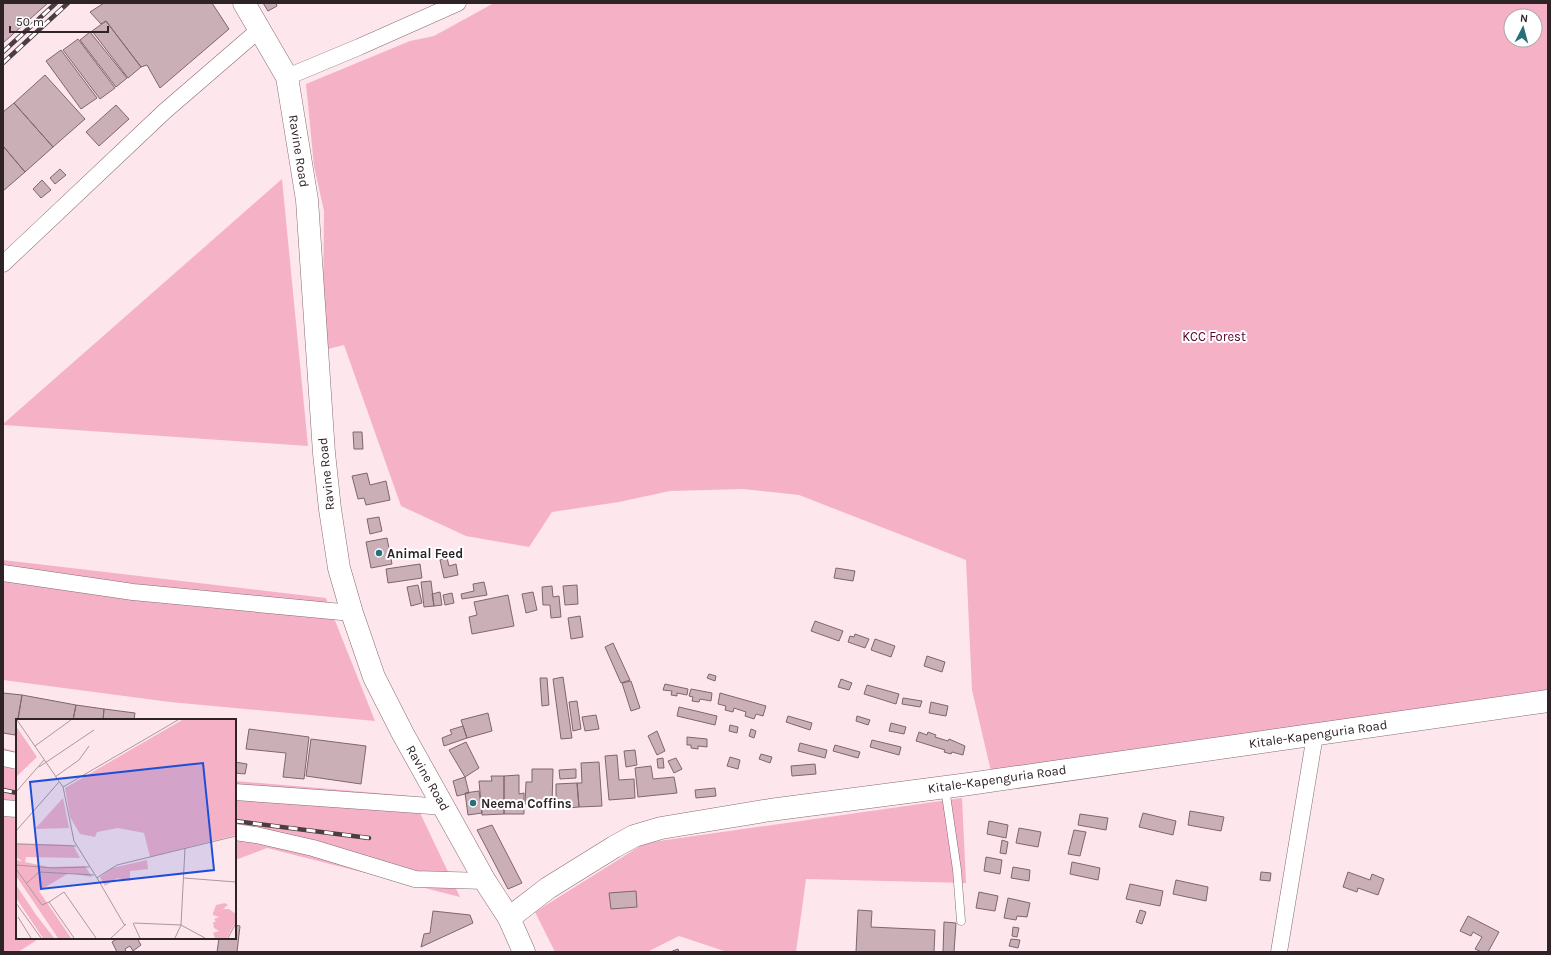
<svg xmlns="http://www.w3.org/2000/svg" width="1551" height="955" font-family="Karla,sans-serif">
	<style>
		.green { fill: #f5b2c7; fill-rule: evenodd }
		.building { fill: #cbafb7; stroke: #7f666e }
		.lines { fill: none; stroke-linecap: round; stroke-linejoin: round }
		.lane-casing { stroke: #856c73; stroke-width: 9 }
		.street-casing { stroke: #856c73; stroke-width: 17 }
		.secondary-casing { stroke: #856c73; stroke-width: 23 }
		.highway-casing { stroke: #856c73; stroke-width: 23 }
		.lane { stroke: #fff; stroke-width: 8 }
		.street { stroke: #fff; stroke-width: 16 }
		.secondary { stroke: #fff; stroke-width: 22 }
		.highway { stroke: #fff; stroke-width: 22 }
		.rail-casing { stroke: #4b3e42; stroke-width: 4.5 }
		.rail { stroke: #fff; stroke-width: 3; stroke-dasharray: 9; stroke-linecap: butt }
		.poi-dot { fill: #27707a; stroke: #fff; stroke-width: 1.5 }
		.labels { text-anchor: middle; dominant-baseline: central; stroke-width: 4; stroke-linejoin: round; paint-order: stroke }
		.street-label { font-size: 13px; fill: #2e2326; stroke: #fff }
		.park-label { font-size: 13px; fill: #58002d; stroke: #fff }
		.poi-label { font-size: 13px; font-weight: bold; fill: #2e2326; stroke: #fff; text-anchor: start }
		.inset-road { fill: none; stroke: #ab989d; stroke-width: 1 }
		.view { fill: #1d4ed8; fill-opacity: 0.15; stroke: #1d4ed8; stroke-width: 2 }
		.inset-edge { fill: none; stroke: #2e2326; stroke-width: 2 }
	</style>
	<rect width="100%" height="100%" fill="#fee6ed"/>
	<!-- green -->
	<path class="green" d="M494,3H1548V699L993,780L972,690L966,560L799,495L743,489L670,491L619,502L552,512L529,547L466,536L401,506L344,345L328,349L323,305L324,211L314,166L306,84L410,41L434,36ZM1511,16H1535V40H1511Z
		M282,179L308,446L3,425V424Z
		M3,560L326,598L375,721L170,702L3,680Z
		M3,748L17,752V938H40L18,952H3Z
		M235,781L412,796L460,897L267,848L235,860Z
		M962,798L966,883L806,879L796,952H727L679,936L647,952H555L535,912L645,843Z"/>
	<!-- building -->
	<path class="building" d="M3,3H48L3,43Z
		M104,3H212L229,29L160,88L147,65L141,67L106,21L101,24L90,12Z
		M263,3H276L277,6L268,11Z
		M106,21L141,67L128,78L92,31Z
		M90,32L127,78L116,87L80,40Z
		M78,39L115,88L100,99L63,50Z
		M61,50L97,98L81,109L46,61Z
		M45,75L85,119L53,147L14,103Z
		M14,103L53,147L25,172L3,146V112Z
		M116,105L129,119L99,146L86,132Z
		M3,146L25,172L3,191Z
		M60,169L66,175L55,184L50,178Z
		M42,180L51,190L41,198L33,189Z
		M353,432H362L363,449H354Z
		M367,473L370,485L386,481L390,500L366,505L364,498L358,499L352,476Z
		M379,517L382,531L370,534L367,519Z
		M387,538L392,564L371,568L366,542Z
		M447,558L449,566L456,564L458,575L444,578L440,560Z
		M420,564L422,578L388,583L386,569Z
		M836,568L855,571L853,581L834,578Z
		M431,581L434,606L424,607L421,582Z
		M484,582L487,595L462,599L461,594L474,591L473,584Z
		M418,585L422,603L411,606L407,587Z
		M577,585L578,604L565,605L563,586Z
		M552,586L553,597L559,596L561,617L551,618L550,605H543L542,587Z
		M440,592L442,605L434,606L432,594Z
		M533,592L537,610L526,613L522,594Z
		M452,593L454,603L445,605L443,595Z
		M508,595L514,626L472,634L469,617L477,615L474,602Z
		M580,616L583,637L571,639L568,618Z
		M815,621L843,631L839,641L811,631Z
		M855,634L869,639L865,648L848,642L850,636L854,637Z
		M875,639L895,646L891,657L871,650Z
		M613,643L630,680L621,683L605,647Z
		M927,656L945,662L942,672L924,666Z
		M709,674L716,676L715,681L707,678Z
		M563,677L572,738L561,739L553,679Z
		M540,678H547L549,705L542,706Z
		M841,679L852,683L849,690L838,687Z
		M631,681L640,708L631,711L622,683Z
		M665,684L688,689L687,695L677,693V696L671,695L672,691L663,690Z
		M867,685L899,694L896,704L864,694Z
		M691,689L712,693L711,701L700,699L699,702L692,701L693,697L689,696Z
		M3,693L22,695L15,735L3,733Z
		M720,693L766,706L763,716L756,714L754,719L745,716L746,712L734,708L733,712L725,710L726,706L718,704Z
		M22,695L76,705L73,720H18Z
		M903,698L922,701L920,707L902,704Z
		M577,701L581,729L573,731L569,702Z
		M931,702L948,706L946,716L929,713Z
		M76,705L104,709L103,720H73Z
		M679,707L717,716L715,725L677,716Z
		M104,709L135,713L134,720H103Z
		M488,713L492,731L467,738L461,720Z
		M596,715L599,729L585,731L582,717Z
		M788,716L812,723L810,730L786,722Z
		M857,716L870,720L868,725L856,721Z
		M891,723L906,727L904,734L889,731Z
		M730,725L738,727L737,733L729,731Z
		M463,726L467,738L444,746L442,738L452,734L450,730Z
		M249,729L309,737L304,779L283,777L286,753L246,749Z
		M751,729L756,731L754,738L749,736Z
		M657,731L665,751L657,755L648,736Z
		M919,732L927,735L928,732L936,735L935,737L948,741L949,739L965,746L963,755L952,752L951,754L944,752L945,750L916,741Z
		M687,737L707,739V747L698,746V749L691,748V745H687Z
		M311,739L366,746L361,784L306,776Z
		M872,740L901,747L899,755L870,747Z
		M466,742L479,768L465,777L449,750Z
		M800,743L827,750L825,758L798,751Z
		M835,745L860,752L858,758L833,751Z
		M635,750L637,765L626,767L624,751Z
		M761,754L772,757L770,763L759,759Z
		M617,755L619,780L634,779L635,798L609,800L605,756Z
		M730,757L740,760L738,769L727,766Z
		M663,758L664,768H658L657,759Z
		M676,758L682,769L674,773L668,761Z
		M235,762L247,764L245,774L235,773Z
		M599,762L602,806L579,807L577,783H582L581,763Z
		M815,764L816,774L792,776L791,766Z
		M651,766L653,779L674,777L677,793L638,797L635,768Z
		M532,769H553L552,805L525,804L526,782H532Z
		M576,769V778L560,779L559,770Z
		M519,775V794L524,793V814H504V776Z
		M491,776H504V814L482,815L479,781H492Z
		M465,777L469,793L457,796L453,781Z
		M577,783L579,807L556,809V784Z
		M715,788L716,796L696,798L695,790Z
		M479,791L482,813L468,815L465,793Z
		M1190,811L1224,817L1221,831L1188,825Z
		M1143,813L1176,821L1173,835L1139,827Z
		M1080,814L1108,818L1106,830L1078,825Z
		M989,821L1008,825L1006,838L987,834Z
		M492,825L522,883L508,889L477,830Z
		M1019,828L1041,832L1038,847L1016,843Z
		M1074,830L1086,832L1080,856L1068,854Z
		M1002,840L1008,842L1006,854L1000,853Z
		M986,857L1002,860L1000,874L984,871Z
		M1072,862L1100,868L1098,880L1070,874Z
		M1013,867L1030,870L1029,881L1011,878Z
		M1261,872L1271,873L1270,881L1260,880Z
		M1348,872L1370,880L1372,874L1384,879L1378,895L1358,888L1357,892L1343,887Z
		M1176,880L1208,887L1206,901L1173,894Z
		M1130,884L1163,891L1160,906L1126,899Z
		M636,891L637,907L611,909L609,893Z
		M979,892L998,896L995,911L976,908Z
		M1008,898L1030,903L1027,917L1017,916L1016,920L1004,918Z
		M858,910L872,911L871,927L935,930L934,952H856Z
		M1140,910L1146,912L1142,924L1136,922Z
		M433,911L470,915L473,923L421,947L424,934L430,933Z
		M1468,916L1499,932L1488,952H1482L1475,949L1482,937L1473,932L1471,936L1460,931Z
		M944,922L956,923L954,952H943Z
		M235,925L240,926L237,952H217L219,938H235Z
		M1013,927L1019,928L1017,937L1012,936Z
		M118,938H137L141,945L133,951L130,946L125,949L126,952H117L112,942Z
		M1011,939L1020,940L1018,948L1009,946Z
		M678,949L679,952H670Z"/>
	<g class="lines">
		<defs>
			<path id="lane" d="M945,788L957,870L961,921"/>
			<path id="street" d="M287,77L359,47L458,3
				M3,264L165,111L260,29
				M3,573L133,592L352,613
				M3,758L17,761
				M235,792L445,807
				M3,808L17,809
				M235,832L256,835L313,848L415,879L485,881
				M1279,952L1315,735"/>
			<path id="secondary" d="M244,3L287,77L307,200L324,453L330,509L339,568L352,613L374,677L403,734L485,881L509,918"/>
			<path id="highway" d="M524,952L509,918L548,888L614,847L634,836L661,828L770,810L969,784L1548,701"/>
		</defs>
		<!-- lane casing -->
		<use href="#lane" class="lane-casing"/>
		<!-- street casing -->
		<use href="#street" class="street-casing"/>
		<!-- secondary casing -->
		<use href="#secondary" class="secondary-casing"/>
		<!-- highway casing -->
		<use href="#highway" class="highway-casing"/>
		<!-- lane -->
		<use href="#lane" class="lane"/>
		<!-- street -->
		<use href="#street" class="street"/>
		<!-- secondary -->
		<use href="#secondary" class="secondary"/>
		<!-- highway -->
		<use href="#highway" class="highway"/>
		<defs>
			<path id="rail" d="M3,52L56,3
				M3,63L68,3
				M3,790L17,793
				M235,821L369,838"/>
		</defs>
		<!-- rail casing -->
		<use href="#rail" class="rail-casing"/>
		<!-- rail -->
		<use href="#rail" class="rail"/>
	</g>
	<!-- markers -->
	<g class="poi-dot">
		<circle cx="379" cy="553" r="4"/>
		<circle cx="473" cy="803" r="4"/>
	</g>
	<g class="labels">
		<!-- street labels -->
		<g class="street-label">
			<text transform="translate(299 151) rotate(81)">Ravine Road</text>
			<text transform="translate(326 474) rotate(-96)">Ravine Road</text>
			<text transform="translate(1318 734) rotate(-8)">Kitale-Kapenguria Road</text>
			<text transform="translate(428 778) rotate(60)">Ravine Road</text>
			<text transform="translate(997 779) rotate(-8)">Kitale-Kapenguria Road</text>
		</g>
		<!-- park labels -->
		<g class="park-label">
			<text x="1214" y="336">KCC Forest</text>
		</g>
		<!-- poi labels -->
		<g class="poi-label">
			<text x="387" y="553">Animal Feed</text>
			<text x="481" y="803">Neema Coffins</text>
		</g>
	</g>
	<!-- overview -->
	<g transform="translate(16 719)">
		<rect width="220" height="220" fill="#fee6ed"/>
		<path d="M166,1H220V116L134,138L128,114L102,109L81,113L79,118L64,115L54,98L49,69ZM0,7L21,38L0,58ZM47,79L53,109L19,110ZM0,124L57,126L64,139L10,138L9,144L0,138ZM0,141L32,148L69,147L76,158L53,154L23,172L55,219H42L0,157ZM131,141L132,150L114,152V162L101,159L89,167L84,158L96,149ZM0,166L21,197L38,219H27L0,179ZM209,184L212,186L207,190H213L220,195V202L211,219H199L197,214L203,212L198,209L197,203H200L198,200L203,198L197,196V194L200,186Z" fill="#f5b2c7"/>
		<path class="inset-road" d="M1,1L47,68L58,122L81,159M19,27L55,1M23,48L78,11M39,58L63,41L73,27M47,68L162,1M0,73L28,41M0,112L43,63M0,125L60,127M169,129L165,206L189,219M0,146L37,149L73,148M0,150L26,186L33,183L58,219M168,159L220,163M11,164L23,153L78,156M33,183L48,173L80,219M0,184L25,219M2,198L15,219M117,204L124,219M118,204L165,206L159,219M109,207L81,159L85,156L101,146L220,117M95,219L110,205M212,219L220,204"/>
		<path class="view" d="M187,44L198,151L25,170L14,63Z"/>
		<rect width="220" height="220" class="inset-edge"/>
	</g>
	<!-- border -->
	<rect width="1551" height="955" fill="none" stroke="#2e2326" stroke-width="8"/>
	<!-- north arrow -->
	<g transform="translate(1523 28) rotate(6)"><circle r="19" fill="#ffffff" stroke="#aba7a8"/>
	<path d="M0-3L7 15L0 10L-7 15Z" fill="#27707a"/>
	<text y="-6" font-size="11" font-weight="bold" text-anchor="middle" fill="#2e2326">N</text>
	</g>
	<!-- scale -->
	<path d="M10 26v6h98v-6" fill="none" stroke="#2e2326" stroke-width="2"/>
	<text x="16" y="26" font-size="12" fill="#2e2326" stroke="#ffffff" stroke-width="3" paint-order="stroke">50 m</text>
</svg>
